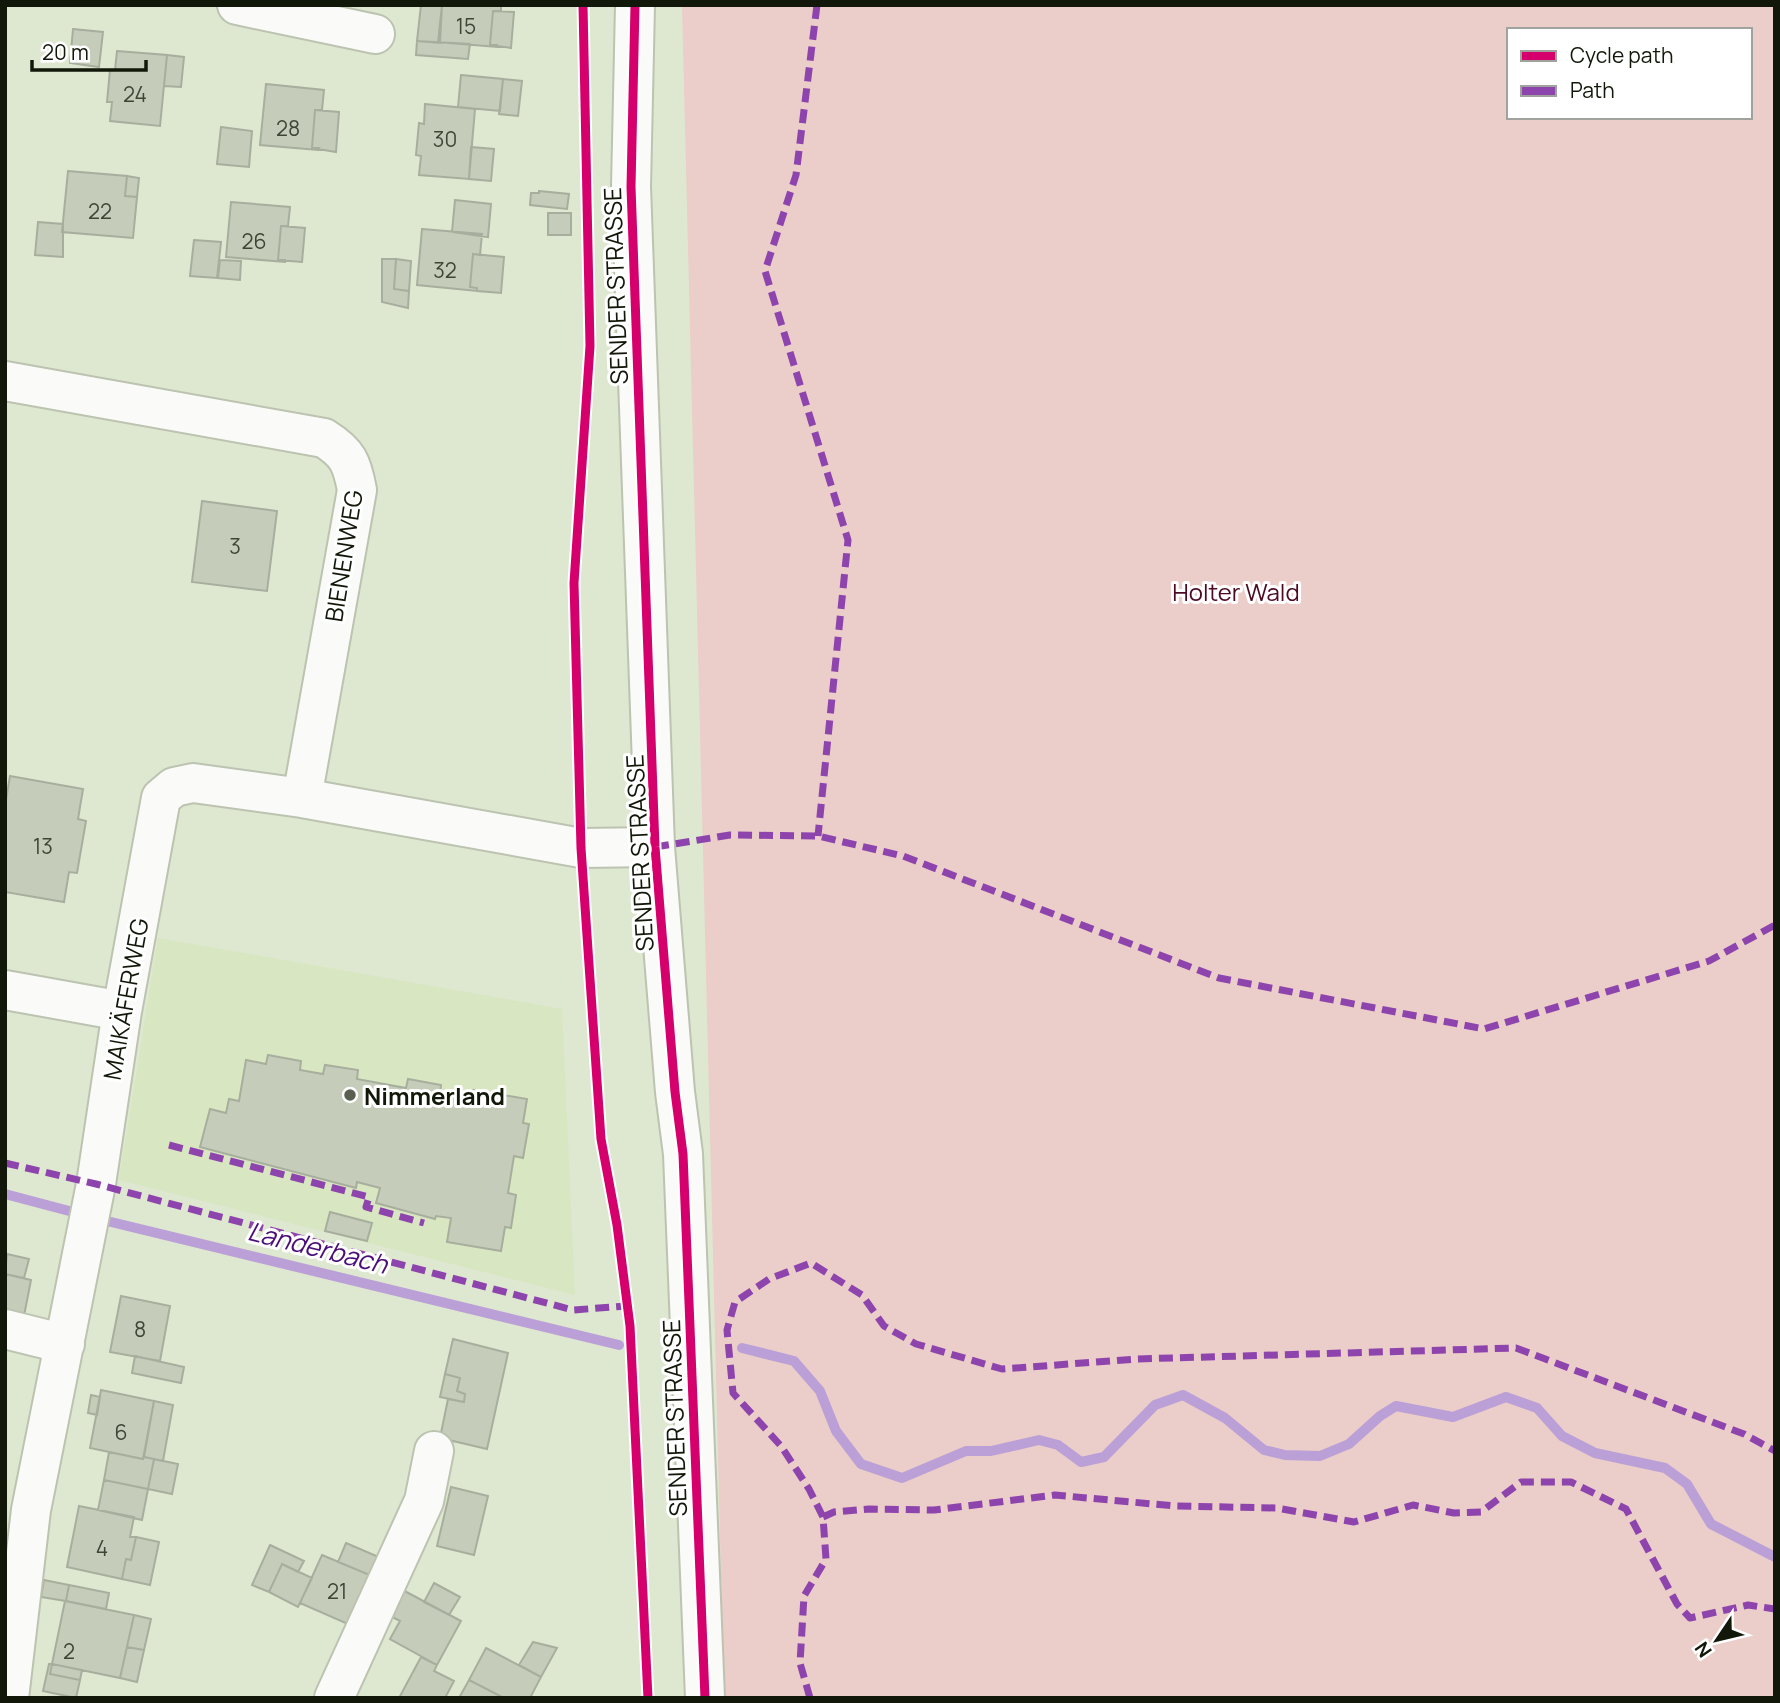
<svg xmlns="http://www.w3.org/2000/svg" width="1780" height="1703" font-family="Manrope,sans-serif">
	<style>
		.built { fill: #d8e6c1 }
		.green { fill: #ebcdc9; fill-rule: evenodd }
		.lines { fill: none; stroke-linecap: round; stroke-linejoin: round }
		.stream { stroke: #baa0d6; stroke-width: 10 }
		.building { fill: #c5cdba; stroke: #a8ae9d; stroke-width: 2 }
		.minor-casing { stroke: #bcc3b1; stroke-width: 42 }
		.major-casing { stroke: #bcc3b1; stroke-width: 42 }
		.minor { stroke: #fafbf8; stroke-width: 38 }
		.major { stroke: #fafbf8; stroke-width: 38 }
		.quiet { stroke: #8e44ad; stroke-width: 7; stroke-dasharray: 14 7; stroke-linecap: butt }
		.cycleway-casing { stroke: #fff; stroke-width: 13 }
		.cycleway { stroke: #d6006c; stroke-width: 9 }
		.poi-dot { fill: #59604f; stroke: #fff; stroke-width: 2.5 }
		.labels { text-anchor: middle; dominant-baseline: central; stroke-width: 6; stroke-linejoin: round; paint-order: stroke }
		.number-label { font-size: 21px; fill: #3f4535 }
		.street-label { font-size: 24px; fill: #121809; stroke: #fff }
		.park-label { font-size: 24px; fill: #4d0b23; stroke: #fff }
		.poi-label { font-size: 24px; font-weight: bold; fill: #121809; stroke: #fff; text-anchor: start }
		.water-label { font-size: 26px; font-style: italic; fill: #4b0e78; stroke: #fff }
	</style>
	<rect width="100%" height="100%" fill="#dee7d0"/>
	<!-- built -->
	<path class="built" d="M158,938L562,1009L575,1295L119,1180Z"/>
	<!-- green -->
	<path class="green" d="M682,5H1775V1698H724ZM1509,30H1750V117H1509Z"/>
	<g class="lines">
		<!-- stream -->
		<path class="stream" d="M5,1194L107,1221L619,1345
			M742,1348L794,1361L820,1391L836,1431L861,1464L902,1478L966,1451H991L1039,1440L1058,1445L1081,1462L1104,1457L1155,1405L1183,1395L1225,1418L1264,1450L1285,1455L1320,1456L1349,1444L1380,1416L1396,1406L1453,1417L1506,1397L1537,1408L1562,1436L1595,1453L1665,1468L1687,1484L1711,1524L1775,1557"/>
	</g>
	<!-- building -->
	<path class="building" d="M421,5H442L440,43L417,41Z
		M442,5H501V11H493L490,45H497V47L438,42Z
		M493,11L514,12L511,48L490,45Z
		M73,29L103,32L99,67L70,63Z
		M417,41L470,44L468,59L416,55Z
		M117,51L167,55L160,126L110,121L112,102H107L110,70H115Z
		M167,55L184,57L181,87L164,86Z
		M461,75L503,79L500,111L458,107Z
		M503,79L522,81L518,116L499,114Z
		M266,84L324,90L322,110H315L312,148H319L318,150L260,145Z
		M425,104L475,109L469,179L419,175L421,156L416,155L419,123L424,124Z
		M315,110L339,112L336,152L312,148Z
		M221,127L252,131L249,167L217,164Z
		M471,147L494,149L491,181L469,179Z
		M68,171L127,176L125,196L137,197L133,238L62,232Z
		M127,176L139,178L137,197L125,196Z
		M539,191L569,194L567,209L530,205L531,193H539Z
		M455,200L491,204L488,237L452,232Z
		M231,202L290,207L288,226H281L278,260H285V262L226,257Z
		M548,213H571V235H548Z
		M38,222L63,224V257L35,255Z
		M281,226L305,228L302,262L278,260Z
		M422,229L482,234L480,255L473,254L470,287L477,288V291L417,285Z
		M194,240L221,242L217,278L190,276Z
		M473,254L504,257L501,293L477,291V288L470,287Z
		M382,259H396L394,289L409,291L408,308L382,302Z
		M396,259L411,261L409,291L394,289Z
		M220,260L241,261L240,280L218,278Z
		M202,501L277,511L267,591L192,582Z
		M10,776L83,789L78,819L86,821L77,873L69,872L64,902L5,892V806Z
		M268,1055L301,1061L300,1070L323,1074L325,1065L358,1070L357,1079L406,1088L408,1079L441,1085L440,1094L471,1099L473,1090L527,1099L523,1123L529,1124L523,1158L514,1156L508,1193L516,1195L511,1228L505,1227L501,1251L447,1242L451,1218L436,1216L435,1219L376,1203L380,1188L357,1182L356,1188L200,1147L210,1109L226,1113L229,1099L239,1101L246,1060L266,1064Z
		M330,1212L372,1223L367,1241L325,1231Z
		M7,1254L29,1259L24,1278L5,1274Z
		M5,1274L31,1280L24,1316L5,1312Z
		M121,1296L170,1306L160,1361L110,1352Z
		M453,1339L508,1353L487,1449L440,1438L448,1399L464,1402L465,1394L457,1391L460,1378L445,1374Z
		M135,1356L184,1367L181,1383L132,1373Z
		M445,1374L460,1378L457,1391L465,1394L464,1402L440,1397Z
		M101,1390L154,1401L143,1459L90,1448Z
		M91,1395L100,1397L97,1415L88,1413Z
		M154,1401L173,1405L163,1461L144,1457Z
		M109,1452L143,1459L144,1457L154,1459L148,1489L104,1480Z
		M154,1459L178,1464L172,1494L148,1489Z
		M104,1480L148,1489L142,1520L98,1510Z
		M451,1487L488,1496L474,1555L437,1546Z
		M79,1506L134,1517L130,1537H136L131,1560L126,1559L122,1579L67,1567Z
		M136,1537L159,1542L150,1585L122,1579L126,1559L131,1560Z
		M346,1543L381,1558L372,1576L338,1562Z
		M270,1545L304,1561L298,1572L282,1564L269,1592L252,1585Z
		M322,1555L372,1576L350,1625L300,1603Z
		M282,1564L312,1578L298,1607L269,1592Z
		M44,1580L69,1585L66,1601L41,1597Z
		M434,1583L460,1597L449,1615L424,1602Z
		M69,1585L109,1593L106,1609L66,1601Z
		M397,1587L461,1621L437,1665L390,1639L400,1621L383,1612Z
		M65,1601L134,1615L120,1678L52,1664Z
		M134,1615L151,1619L144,1650L127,1647Z
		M533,1642L557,1648L541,1677L519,1665Z
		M127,1647L144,1650L137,1682L120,1678Z
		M486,1648L541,1677L530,1698H504L469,1680Z
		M421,1657L437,1665L434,1671L454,1681L445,1698H399Z
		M49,1664H52L50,1674L80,1680L76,1698L43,1691Z
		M52,1664L82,1670L80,1680L50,1674Z
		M469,1680L504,1698H459Z"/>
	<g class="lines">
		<defs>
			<path id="minor" d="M237,5L375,34
				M5,381L324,438C348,453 352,463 357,490L302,798
				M5,990L122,1011
				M5,1329L65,1344
				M9,1698L31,1510L96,1184L122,1011L161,798L174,787L193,783L302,798L581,848L655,847
				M334,1698L424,1501L434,1451"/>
			<path id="major" d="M635,5L631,187L655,847L675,1092L683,1154L705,1698"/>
		</defs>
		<!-- minor casing -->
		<use href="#minor" class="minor-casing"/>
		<!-- major casing -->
		<use href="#major" class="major-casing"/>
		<!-- minor -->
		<use href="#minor" class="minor"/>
		<!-- major -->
		<use href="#major" class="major"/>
		<!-- quiet -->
		<path class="quiet" d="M817,5L796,175L765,271L848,540L818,836
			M655,847L730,835L818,836L903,856L1219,978L1484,1029L1709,961L1775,925
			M169,1145L369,1197L366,1207L424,1223
			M5,1163L96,1184L573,1310L627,1306
			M823,1517L834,1512L869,1509L934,1510L1055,1495L1175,1506L1277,1508L1354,1522L1413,1505L1454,1513L1481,1512L1521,1482H1571L1626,1509L1677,1604L1690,1618L1748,1605L1775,1609
			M810,1698L800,1663L804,1596L826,1559L823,1517L809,1489L781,1446L733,1393L727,1330L735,1302L769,1279L811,1263L862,1295L884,1326L916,1344L1002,1369L1137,1359L1516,1348L1744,1434L1775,1451"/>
		<defs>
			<path id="cycleway" d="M583,5L590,346L574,583L581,848L601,1139L617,1225L630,1326L648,1698
				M635,5L631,187L655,847L675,1092L683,1154L705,1698"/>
		</defs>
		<!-- cycleway casing -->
		<use href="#cycleway" class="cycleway-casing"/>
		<!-- cycleway -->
		<use href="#cycleway" class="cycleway"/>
	</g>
	<!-- markers -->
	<circle class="poi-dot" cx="350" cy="1095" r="7"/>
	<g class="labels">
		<!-- number labels -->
		<g class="number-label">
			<text x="466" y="26">15</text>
			<text x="135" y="94">24</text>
			<text x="288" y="128">28</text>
			<text x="445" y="139">30</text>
			<text x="100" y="211">22</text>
			<text x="254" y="241">26</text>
			<text x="445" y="270">32</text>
			<text x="235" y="546">3</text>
			<text x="43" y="846">13</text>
			<text x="140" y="1329">8</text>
			<text x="121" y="1432">6</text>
			<text x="102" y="1548">4</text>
			<text x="337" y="1591">21</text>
			<text x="69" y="1651">2</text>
		</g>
		<!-- street labels -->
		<g class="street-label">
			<text transform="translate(615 286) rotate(-92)">SENDER STRASSE</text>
			<text transform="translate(343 556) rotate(-81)">BIENENWEG</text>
			<text transform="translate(639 853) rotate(-93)">SENDER STRASSE</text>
			<text transform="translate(125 999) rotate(-80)">MAIKÄFERWEG</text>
			<text transform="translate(674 1418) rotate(-92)">SENDER STRASSE</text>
		</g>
		<!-- park labels -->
		<g class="park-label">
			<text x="1236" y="591">Holter Wald</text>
		</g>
		<!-- poi labels -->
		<g class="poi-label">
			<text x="364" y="1095">Nimmerland</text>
		</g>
		<!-- water labels -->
		<g class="water-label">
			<text transform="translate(318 1247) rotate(14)">Landerbach</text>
		</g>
	</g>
	<!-- border -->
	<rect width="1780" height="1703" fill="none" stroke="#121809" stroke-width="14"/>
	<!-- legend -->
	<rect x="1507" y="28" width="245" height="91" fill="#ffffff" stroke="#a0a39d" stroke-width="2"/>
	<rect x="1521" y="51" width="35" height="10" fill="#d6006c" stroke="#a0a39d" stroke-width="2"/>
	<text x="1570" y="63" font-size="21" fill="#121809">Cycle path</text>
	<rect x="1521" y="86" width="35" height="10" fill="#8e44ad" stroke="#a0a39d" stroke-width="2"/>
	<text x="1570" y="98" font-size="21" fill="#121809">Path</text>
	<!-- north arrow -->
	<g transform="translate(1717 1640) rotate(235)" stroke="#ffffff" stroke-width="5" paint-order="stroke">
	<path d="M0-5L12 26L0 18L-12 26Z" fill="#121809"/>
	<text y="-10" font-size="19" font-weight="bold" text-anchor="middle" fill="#121809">N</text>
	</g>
	<!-- scale -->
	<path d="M32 60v10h114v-10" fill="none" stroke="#121809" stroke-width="3.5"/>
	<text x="42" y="60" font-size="21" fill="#121809" stroke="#ffffff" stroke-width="5" paint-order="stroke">20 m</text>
</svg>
